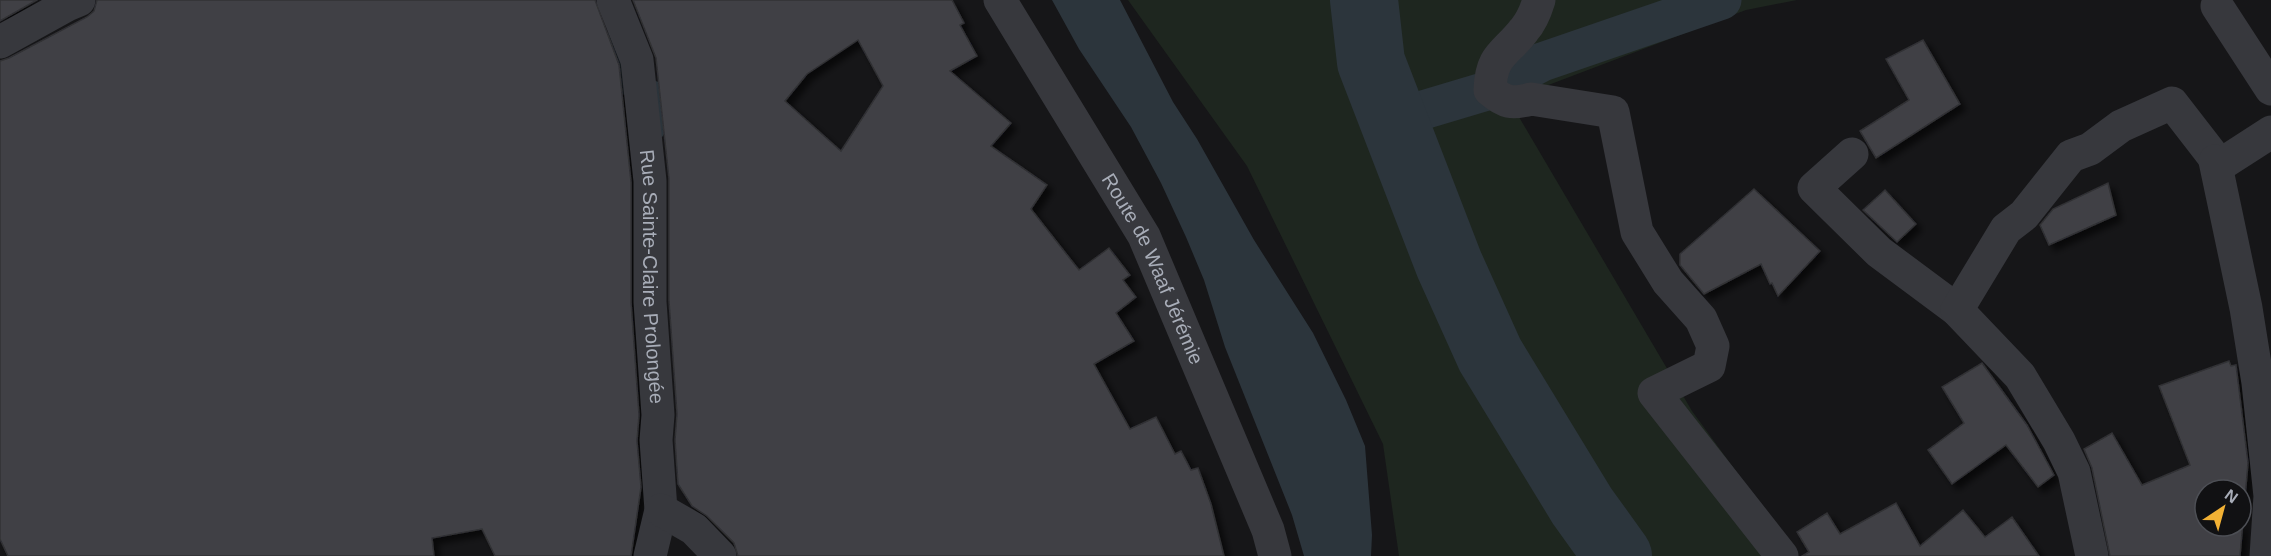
<svg xmlns="http://www.w3.org/2000/svg" width="2271" height="556" font-family="Helvetica,sans-serif">
	<style>
		.green { fill: #1e261f }
		.water { fill: #2c353c }
		.lines { fill: none; stroke-linecap: round; stroke-linejoin: round }
		.stream { stroke: #2c353c; stroke-width: 10 }
		.canal { stroke: #2c353c; stroke-width: 39 }
		.river { stroke: #2c353c; stroke-width: 68 }
		.building { fill: #404145; stroke: #303034; stroke-width: 1.5; fill-rule: evenodd; filter: url(#shadow) }
		.minor { stroke: #37383d; stroke-width: 33 }
		.labels { text-anchor: middle; dominant-baseline: central; stroke-width: 6; stroke-linejoin: round; paint-order: stroke }
		.street-label { font-size: 20px; fill: #a8adb8; stroke: #111113 }
	</style>
	<defs>
		<filter id="shadow"><feDropShadow dx="5.5" dy="5.5" stdDeviation="3" flood-color="#0009"/></filter>
	</defs>
	<rect width="100%" height="100%" fill="#161618"/>
	<!-- green -->
	<path class="green" d="M1128,0H1797L1746,10L1509,100L1692,411L1798,556H1399L1383,444L1247,166Z"/>
	<!-- water -->
	<path class="water" d="M1052,0H1120L1173,102L1197,139L1254,240L1313,333L1346,400L1365,446L1372,535L1371,556H1304L1292,515L1225,347L1204,280L1186,237L1161,183L1131,127L1079,49Z"/>
	<g class="lines">
		<!-- stream -->
		<path class="stream" d="M612,36L625,90
			M655,86L659,104V133"/>
		<!-- canal -->
		<path class="canal" d="M1393,119L1490,90L1542,62L1722,0"/>
		<!-- river -->
		<path class="river" d="M1364,0L1371,62L1449,264L1490,355L1582,506L1618,556"/>
	</g>
	<!-- building -->
	<path class="building" d="M0,0H37L0,21Z
		M97,0H595L619,65L631,182V302L639,415L637,441L641,487L631,556H495L482,529L432,538L434,556H8L0,539V61L9,58L87,17L94,11Z
		M633,0H952L964,23L960,25L977,56L950,71L1011,123L991,146L1047,185L1031,209L1079,270L1109,248L1130,275L1123,280L1136,297L1116,313L1134,341L1094,364L1130,429L1156,417L1175,454L1181,451L1191,470L1198,468L1211,504L1224,556H738L734,543L707,516L692,506L678,484L675,440L677,414L669,301V179L656,58ZM858,40L883,86L841,151L785,101L807,74Z
		M1923,40L1960,104L1876,158L1860,131L1909,100L1886,59Z
		M2108,183L2116,215L2049,245L2040,225L2053,209Z
		M1754,189L1820,251L1778,296L1772,283L1770,284L1761,264L1704,294L1680,265V254Z
		M1885,190L1916,224L1897,242L1863,210Z
		M2229,361L2231,366L2236,365L2248,463L2240,556H2110L2092,468L2084,449L2112,433L2142,485L2190,465L2159,386ZM2205,490H2241V526H2205Z
		M1982,363L2027,425L2054,475L2038,487L2006,445L1952,484L1928,450L1964,423L1942,387Z
		M1896,503L1920,546L1963,510L1985,537L2012,517L2039,556H1802L1809,552L1797,532L1827,513L1840,534Z"/>
	<g class="lines">
		<!-- minor -->
		<g class="minor">
			<path id="s1" d="M613,0L637,60L650,181V302L658,415L656,440L661,510L650,556"/>
			<path id="s2" d="M1000,0L1144,236L1268,530L1275,556"/>
			<path d="M1539,0C1536,10 1531,22 1524,30C1506,54 1491,54 1490,90C1505,103 1512,104 1531,99L1613,112L1637,232L1668,282L1701,319L1713,346L1709,366L1654,393L1782,556"/>
			<path d="M2217,6L2271,89"/>
			<path d="M0,42L67,5L79,0"/>
			<path d="M1852,154L1814,188L1879,252L1957,310"/>
			<path d="M661,510L694,529L720,556"/>
			<path d="M2092,556L2074,472L2059,441L2020,376L1957,310L2006,229L2024,215L2071,156L2090,149L2121,126L2172,103L2220,165"/>
			<path d="M2266,556L2270,496L2258,383L2246,308L2215,161L2220,165L2271,132"/>
		</g>
	</g>
	<g class="labels">
		<!-- street labels -->
		<g class="street-label">
			<text stroke="none"><textPath href="#s2" startOffset="310">Route de Waaf Jérémie</textPath></text>
			<text stroke="none"><textPath href="#s1" startOffset="282">Rue Sainte-Claire Prolongée</textPath></text>
		</g>
	</g>
	<!-- north arrow -->
	<g transform="translate(2223 508) rotate(36)"><circle r="28" fill="#111113" stroke="#4d4f55" stroke-width="1.5"/>
	<path d="M0-4.5L10 22L0 15L-10 22Z" fill="#f2b134"/>
	<text y="-9" font-size="16" font-weight="bold" text-anchor="middle" fill="#a8adb8">N</text>
	</g>
</svg>
